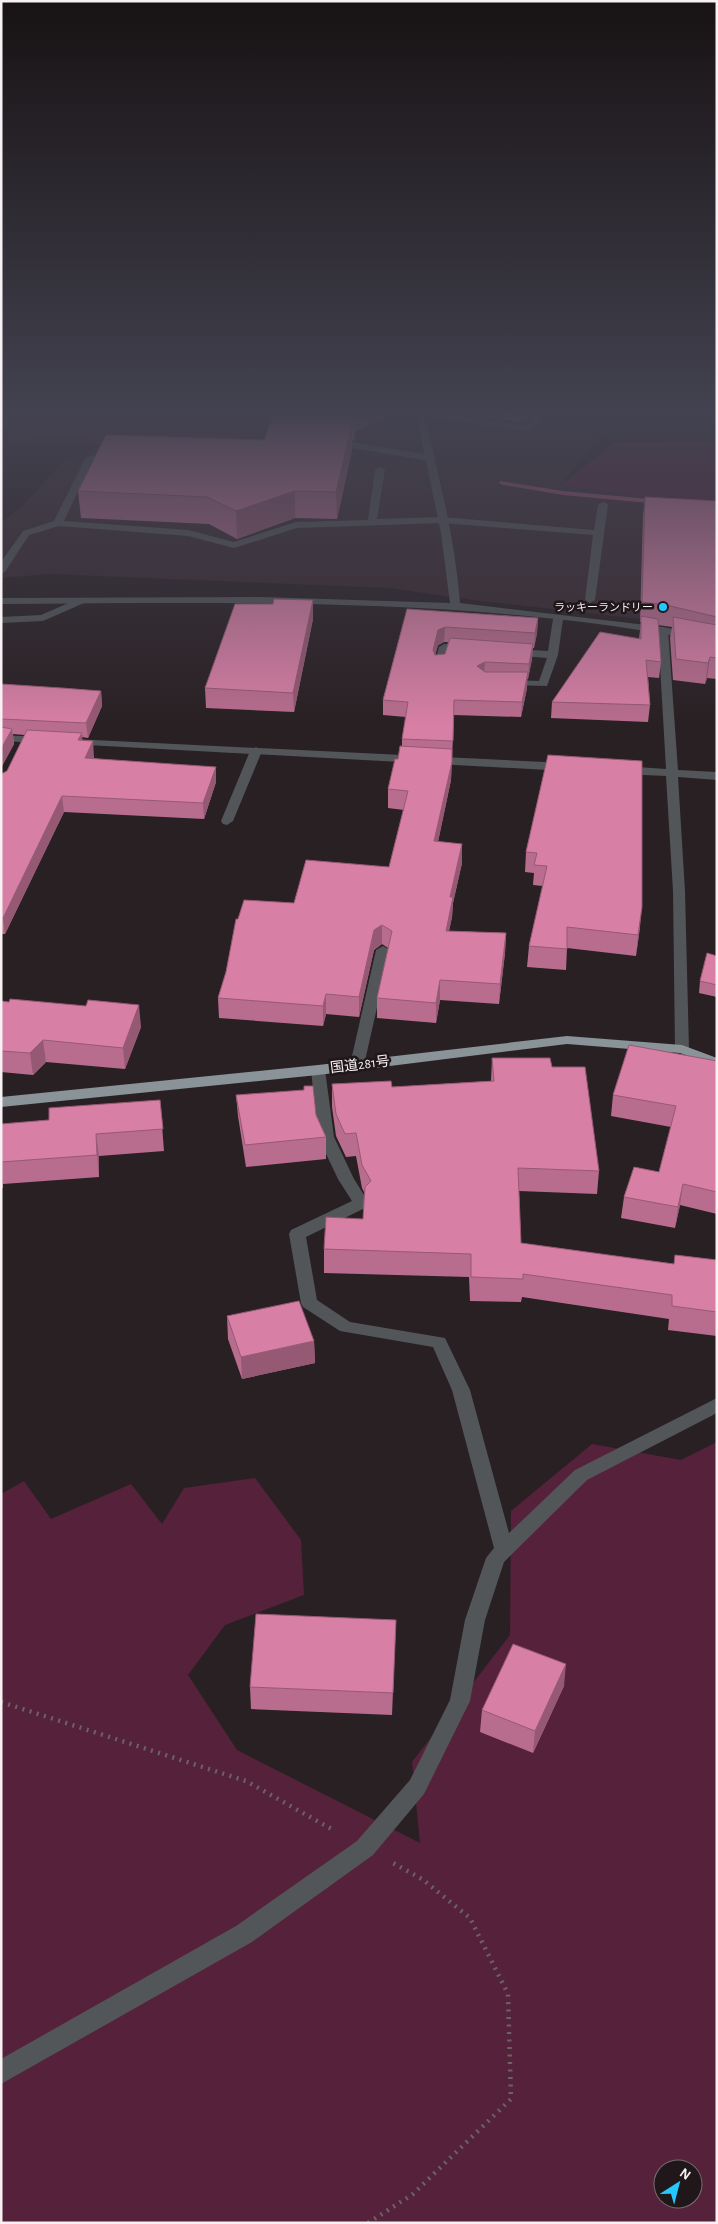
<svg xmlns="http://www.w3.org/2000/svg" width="718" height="2224" font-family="'Alegreya Sans','Noto Sans JP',sans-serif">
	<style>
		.built { fill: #38292f }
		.green { fill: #56213a; fill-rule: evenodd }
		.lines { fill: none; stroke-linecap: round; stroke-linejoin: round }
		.stream { fill: #a45177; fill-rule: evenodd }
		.path { stroke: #6b6265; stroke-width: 4.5; stroke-dasharray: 2 5.5; stroke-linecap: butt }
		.service { fill: #525658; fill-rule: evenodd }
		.minor { fill: #525658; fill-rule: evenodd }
		.tertiary { fill: #525658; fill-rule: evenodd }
		.trunk { fill: #899398; fill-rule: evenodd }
		.wall { fill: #b96d8e; fill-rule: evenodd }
		.shaded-wall { fill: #965974 }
		.building { fill: #d77fa5; stroke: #965974 }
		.poi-dot { fill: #23c9fe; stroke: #1f171a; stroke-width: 2 }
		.labels { text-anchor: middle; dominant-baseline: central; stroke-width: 5; stroke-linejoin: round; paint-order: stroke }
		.far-poi-label { font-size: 11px; fill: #f8f1f4; stroke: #1f171a; text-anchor: end }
		.street-label { font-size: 14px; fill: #f8f1f4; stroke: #1f171a }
	</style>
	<rect width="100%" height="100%" fill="#292023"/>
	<!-- built -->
	<path class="built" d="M1,414H599L603,432L561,485L717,509L693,625L472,600L390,588L50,574L1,578V522L21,508L64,460L101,446L168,448L1,441Z"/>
	<!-- green -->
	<path class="green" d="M26,414H259L244,452L101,446L81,437L30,434L17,427Z
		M717,441V509L561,485L615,442Z
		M717,1442V2223H1V1494L24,1481L51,1519L131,1484L162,1524L184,1488L255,1478L301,1540L304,1595L225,1625L188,1675L237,1750L420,1843L412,1762L510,1635L511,1511L592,1444L681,1460ZM663,2169H693V2199H663Z"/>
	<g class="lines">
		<!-- stream -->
		<path class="stream" d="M500,481L563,491L660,500L664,502L660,504L563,495L503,485L499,483Z"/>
		<!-- path -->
		<path class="path" d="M1,1702L246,1781L335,1831
			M368,2223L413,2194L511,2099L508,1994L470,1918L422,1879L393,1863"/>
		<!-- service -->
		<path class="service" d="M5,414H13L4,428L1,429V419Z
			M431,414H449L526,426L539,414H548L528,432L435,417Z
			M332,439L430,455L435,458L430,461L329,444V440Z
			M114,453L117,454V458L92,461L64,521L188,530L234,542L296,522L368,520L375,470L380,467L385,470L377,519L442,517L594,530L598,505L603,502L606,503L608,505L595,600L590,603L585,600L593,535L442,523L297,528L234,548L188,536L59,526L29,535L5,572L1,573V562L23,531L54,521L86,457Z
			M256,747L262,751L233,821L227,825L223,824L221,821L250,751Z
			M365,1838L373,1841L376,1848L373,1855L252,1942L1,2084V2059L236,1926L357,1841Z"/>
		<!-- minor -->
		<path class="minor" d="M80,598L84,599V603L43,621L1,623V617L41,615Z
			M558,616L563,619L558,655L547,686L503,685L501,683L507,680L539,681L547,658L512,655L507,652L512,649L548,651L553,619Z
			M663,627L668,630L678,770L717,772V780L678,777L685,891L689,1049L687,1052H677L675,1049L673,891L666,776L622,774L616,770L622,766L666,769L658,630Z
			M444,644L467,646L472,649L467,652L448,651L443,668H435L434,666L439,647Z
			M1,735L42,737L48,740L42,743L1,741Z
			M73,739L566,763L572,767L566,771L69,744L67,742L69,740Z
			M383,946L390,950L364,1065L362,1068H352L350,1065L376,950Z
			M318,1065L323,1067L325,1070L334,1137L354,1179L369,1203L367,1207L306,1237L317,1300L350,1322L445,1338L470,1390L509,1533L575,1470L717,1398V1413L587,1480L504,1562L485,1620L470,1701L424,1794L373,1855L365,1858L357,1855L354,1848L357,1841L410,1780L450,1700L465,1620L486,1558L494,1548L452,1390L433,1347L340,1331L303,1307L301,1303L289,1234L291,1230L352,1201L338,1179L318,1137L311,1070L313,1067Z"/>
		<!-- tertiary -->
		<path class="tertiary" d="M416,414H424C439,477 455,539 460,603L663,627L717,638V644C482,596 240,603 1,604V598L262,597L450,603L441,533Z"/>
		<!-- trunk -->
		<path class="trunk" d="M567,1036L682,1045L717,1058V1067L680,1053L567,1044L318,1075L1,1107V1097L318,1065Z"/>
	</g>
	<!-- wall -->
	<path class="wall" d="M274,414H388L356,431L354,441L352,440V450L337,519L295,518L237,539L209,524L81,518L78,491L264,440Z
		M479,414H528L520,422L478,416Z
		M645,497L717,501V679L707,678L705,684L673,680L670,638L672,627L658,625L661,662L659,678L648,677L650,705L648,722L551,718L552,702L639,639L641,622H640L643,516Z
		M313,600V619L294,712L206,708L205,688L273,604Z
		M407,609L538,618L537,633L534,648H533L532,659L528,679H527V688L521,717L454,715L451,780L438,842L462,844V863L453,903L452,917L449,931L506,933L505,953L499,1004L440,1000L436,1023L377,1018V998L388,948L382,944L374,950L359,1017L326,1014L323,1026L219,1018L218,998L226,972L238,919L294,903L389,867L404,810L388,808V789L402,746V739L406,717L383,715V700ZM444,642H448L445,654L435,655L438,645Z
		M1,684L101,691L102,706L88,738L82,737V741L94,757V758L216,782L204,819L64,812L5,934H1V774L7,771L25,735L13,734L14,744L1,768Z
		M548,755L640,927L636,956L567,948L566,970L527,967L529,946L543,886L533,885L534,873L525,872L526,852Z
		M717,956V997L699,993L700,981Z
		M1,1001L141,1027L125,1069L46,1062L33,1075L1,1072Z
		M492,1058L552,1067L599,1171L597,1194L519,1191L521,1243L674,1264L675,1255L717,1260V1336L668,1330L669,1319L522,1297L521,1302L470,1301L469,1277L324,1273V1249L363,1219L364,1192L362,1188L356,1156L346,1157L336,1136L332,1107V1084L392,1087L491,1081Z
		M717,1061V1214L680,1205L675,1228L621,1218L624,1197L659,1172L671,1127L611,1116L613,1095Z
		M236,1095L316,1115L326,1137V1159L246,1167L238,1116Z
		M160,1100L164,1151L99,1156V1177L3,1184V1188H1V1124L49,1120Z
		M227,1316L314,1341L315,1363L242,1379L228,1339Z
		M396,1620L392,1715L251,1709L250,1687Z
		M564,1686L533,1753L480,1732L482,1710Z"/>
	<!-- shaded-wall -->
	<path class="shaded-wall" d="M322,414H327V436Z
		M354,414H388L356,431L354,441Z
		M520,414H528L520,422Z
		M352,424V450L337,519L336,492Z
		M295,491V518L237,539L236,511Z
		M313,600V619L294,712L293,693Z
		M538,618L537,633L534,648L535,633Z
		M445,627L444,642L438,645L432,666L433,650L438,630Z
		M533,644L532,659L528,679L529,664Z
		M710,657L707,678L705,684L708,663Z
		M485,662L484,677L477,666Z
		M528,672L527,688L521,717L522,702Z
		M101,691L102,706L88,738L86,723Z
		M12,729L14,744L1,768V749Z
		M82,733L83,748L78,740Z
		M93,741L94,757L86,773L85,758Z
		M452,749L451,780L434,860V841Z
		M216,767V782L204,819L203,803Z
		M62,796L64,812L5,934L3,918Z
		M462,844V863L453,903L452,917L445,950L446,931L450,897Z
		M642,907L640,927L636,956L638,935Z
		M382,925V944L374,950L359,1017V997L374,930Z
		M506,933L505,953L499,1004L500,984Z
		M440,980V1000L436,1023V1003Z
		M326,994V1014L323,1026V1006Z
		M139,1005L141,1027L125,1069L123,1048Z
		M43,1040L46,1062L33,1075L30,1053Z
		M96,1134L99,1156V1177L97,1155Z
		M1,1170L3,1184V1188L1,1174Z
		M683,1184L680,1205L675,1228L678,1207Z
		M314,1341L315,1363L242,1379L241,1357Z
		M566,1664L564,1686L533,1753L535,1731Z"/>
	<!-- building -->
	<path class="building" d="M274,414H322L323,419L352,424L336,492L295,491L236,511L207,497L78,491L106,435L264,440Z
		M645,497L717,501V617L666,605L642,602Z
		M274,599L313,600L293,693L205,688L235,604H273Z
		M407,609L538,618L535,633L445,627L438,630L433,650L435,655L445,654L450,638L533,644L529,664L485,662L477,666L485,672H528L522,702L454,700L453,741L402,739L408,702L383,700Z
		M641,616L658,619L661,662L646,660L650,705L552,702L600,632L641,639Z
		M673,617L717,625V658L710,657L708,663L676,659Z
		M1,684L62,688L101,691L86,723L1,719Z
		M1,727L12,729L1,749Z
		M27,730L82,733L78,740L93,741L85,758L216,767L203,803L62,796L3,918H1V774L7,771Z
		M400,746L452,749V762L434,841L462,844L450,897H453L446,931L506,933L500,984L440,980L436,1003L377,998L392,931L382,925L374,930L359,997L326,994L323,1006L218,998L226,972L236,919H238L244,900L294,903L306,860L389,867L408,791L388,789L395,759H398Z
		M548,755L642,761V907L638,935L567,927V949L529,946L547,866L534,865L537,853L526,852Z
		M707,953L717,956V985L700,981Z
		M10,999L86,1006L88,1000L139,1005L123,1048L43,1040L30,1053L1,1051V1001L9,1002Z
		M629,1045L717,1061V1192L683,1184L678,1207L624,1197L634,1167L659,1172L676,1106L613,1095Z
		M492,1058H550L552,1067H585L599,1171L518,1168L521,1243L674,1264L675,1255L717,1260V1312L672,1306V1295L523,1274V1279L471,1277V1254L324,1249L326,1217L363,1219L365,1187L371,1181L362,1165L356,1133L345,1134L336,1114L332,1084L391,1081L392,1087L494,1081Z
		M304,1086H313L316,1115L326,1137L245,1145L236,1095L304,1090Z
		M160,1100L163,1129L96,1134L97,1155L1,1162V1124L49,1120V1108Z
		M299,1301L314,1341L241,1357L227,1316Z
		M256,1614L396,1620L393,1693L250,1687Z
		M513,1644L566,1664L535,1731L482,1710Z"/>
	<!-- sky -->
	<linearGradient id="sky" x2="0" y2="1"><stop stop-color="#171213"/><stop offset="0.57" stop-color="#434250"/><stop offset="1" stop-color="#434250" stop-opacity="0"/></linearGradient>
	<rect width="718" height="725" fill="url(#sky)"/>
	<!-- markers -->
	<circle class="poi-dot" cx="663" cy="607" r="5"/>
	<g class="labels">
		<!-- far-poi labels -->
		<g class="far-poi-label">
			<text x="653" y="607">ラッキーランドリー</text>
		</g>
		<!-- street labels -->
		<g class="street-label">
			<text transform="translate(360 1065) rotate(-7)">国道281号</text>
		</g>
	</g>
	<!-- border -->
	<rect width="718" height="2224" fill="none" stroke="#f8f1f4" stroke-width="5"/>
	<!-- north arrow -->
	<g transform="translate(678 2184) rotate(36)"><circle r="24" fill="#1f171a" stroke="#766e71"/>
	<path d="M0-4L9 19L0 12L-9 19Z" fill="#23c9fe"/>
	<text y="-8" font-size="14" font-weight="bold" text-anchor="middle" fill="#f8f1f4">N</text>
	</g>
</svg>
